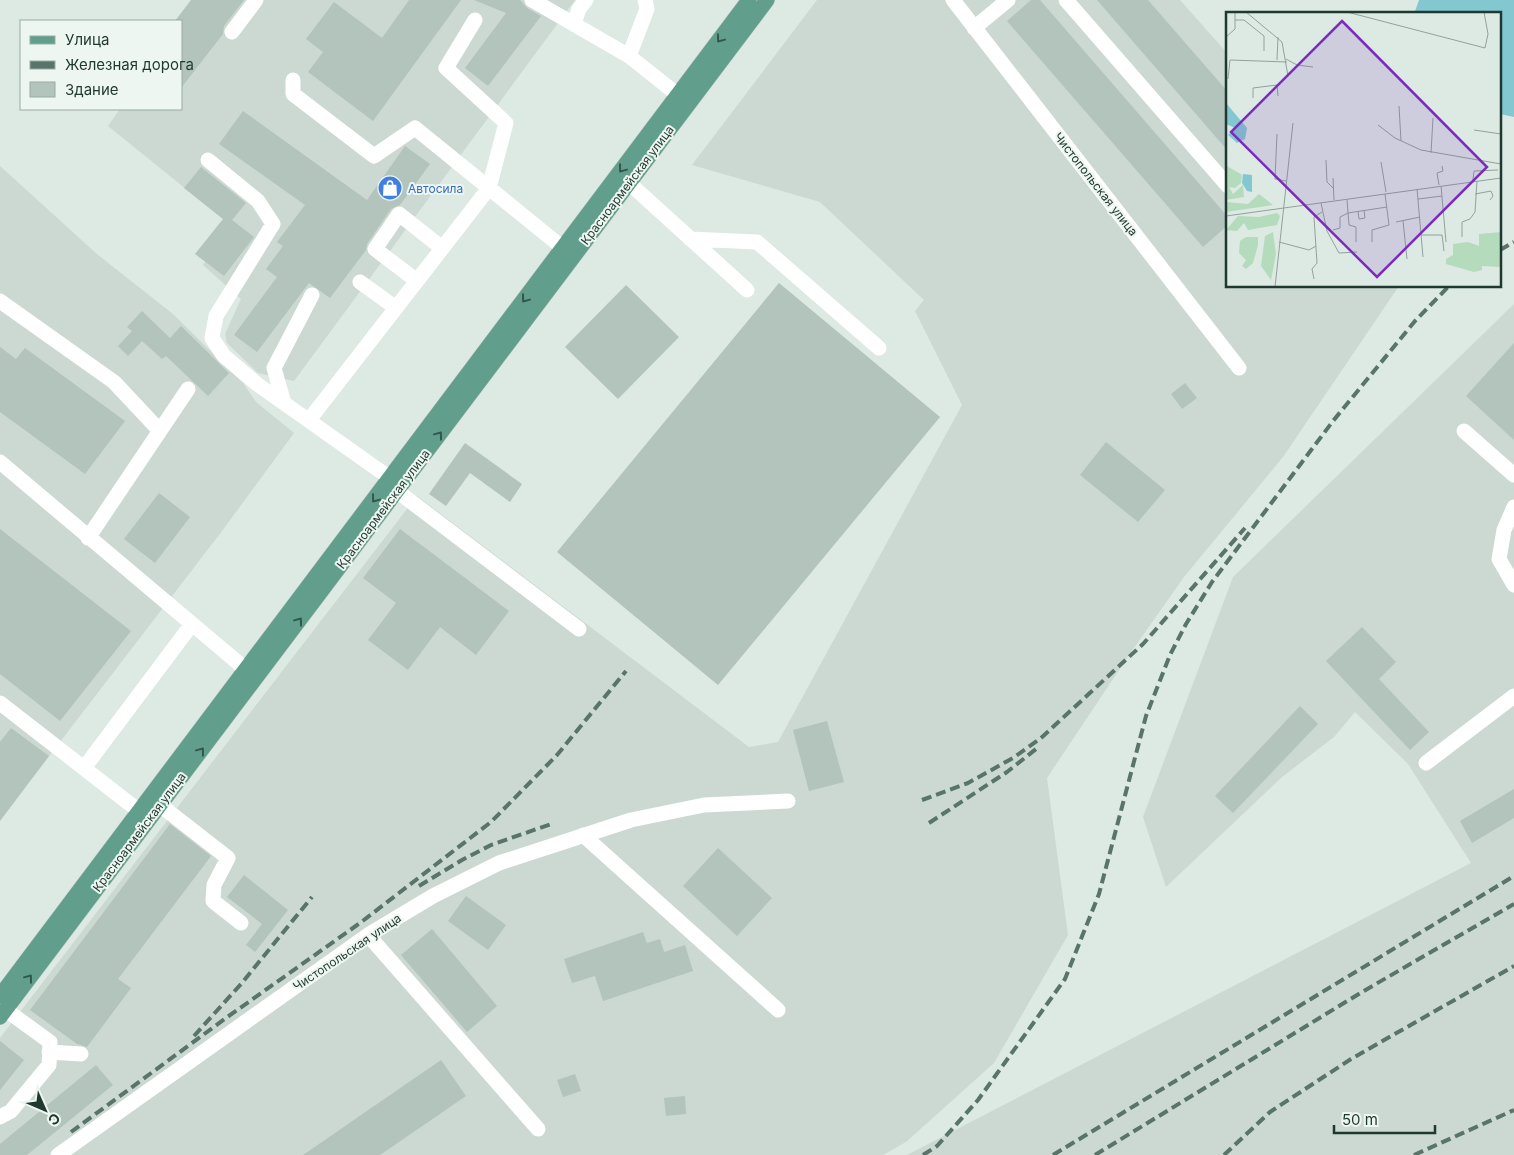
<svg xmlns="http://www.w3.org/2000/svg" width="1514" height="1155" font-family="Inter,sans-serif">
	<style>
		.built { fill: #cbd9d2 }
		.water { fill: #83c8d0 }
		.building { fill: #b2c4bc }
		.lines { fill: none; stroke-linecap: round; stroke-linejoin: round }
		.major-casing { stroke: #bcc3c1; stroke-width: 16 }
		.minor { stroke: #fff; stroke-width: 15 }
		.major { stroke: #619f8c; stroke-width: 15 }
		.rail { stroke: #58746b; stroke-width: 4; stroke-dasharray: 10 5; stroke-linecap: butt }
		.oneway { stroke: #33574c }
		.labels { text-anchor: middle; dominant-baseline: central; stroke-width: 4; stroke-linejoin: round; paint-order: stroke }
		.street-label { font-size: 12px; fill: #1f3830; stroke: #edf6f1 }
		.shop-label { font-size: 12px; fill: #366cbe; stroke: #edf6f1; text-anchor: start }
		.inset-road { fill: none; stroke: #91a29b; stroke-width: 1 }
		.view { fill: #7b2cbf; fill-opacity: 0.15; stroke: #7b2cbf; stroke-width: 2.5 }
		.inset-edge { fill: none; stroke: #1f3830; stroke-width: 2.5 }
	</style>
	<rect width="100%" height="100%" fill="#dde9e3"/>
	<!-- built -->
	<path class="built" d="M194,0H575L294,381L258,373L227,343L225,334L241,299L203,265L233,227L108,126L120,109H181L180,21Z
		M817,0H1180L1228,54V286H1399L1283,457L1184,577L1129,655L1047,778L1068,935L994,1063L906,1142L883,1155H0V1038L417,496L749,747L778,742L962,405L915,311L924,300L820,202L692,165Z
		M0,166L98,255L173,314L243,383L256,402L294,433L222,531L0,820Z
		M1514,304V1155H907L1471,863L1408,764L1355,712L1334,737L1282,777L1166,887L1143,817L1233,577Z"/>
	<!-- water -->
	<path class="water" d="M1419,0H1514V117L1500,114V14H1414Z"/>
	<!-- building -->
	<path class="building" d="M191,0H244L224,26L223,34L181,88V21H175Z
		M409,0H461L373,121L308,72L323,52L306,39L334,2L382,38Z
		M474,0H520L527,8L541,16L488,86L465,68L506,13Z
		M1031,0H1040L1228,217V225L1203,247L1007,21Z
		M1097,0H1148L1228,92V151Z
		M243,111L367,200L405,146L430,164L400,205L391,209L367,244L366,250L330,298L309,283L257,352L234,335L277,277L266,269L283,246L277,242L305,205L219,144Z
		M201,167L246,203L232,220L254,237L224,276L195,254L223,219L184,188Z
		M779,283L940,417L718,685L557,552Z
		M626,285L679,337L618,399L565,347Z
		M142,311L170,338L181,326L229,373L208,396L166,356L162,359L142,341L128,356L118,346L132,331L127,327Z
		M1514,343V440L1466,396Z
		M0,347L16,359L25,348L125,421L85,474L0,412Z
		M1185,383L1197,398L1182,409L1171,394Z
		M1106,442L1165,490L1138,522L1080,475Z
		M465,443L522,484L510,502L470,473L446,506L429,494Z
		M159,493L190,517L155,563L124,539Z
		M0,529L131,631L60,721L0,674Z
		M400,529L509,611L476,655L440,627L408,670L368,640L396,603L363,578Z
		M1362,627L1396,662L1379,679L1429,732L1410,750L1326,661Z
		M1300,706L1318,724L1233,813L1215,796Z
		M827,721L844,782L809,791L793,730Z
		M11,728L49,756L0,821V742Z
		M1514,789V818L1472,843L1460,821Z
		M170,824L211,856L118,979L131,988L87,1047L77,1044L30,1010Z
		M718,848L772,898L737,936L683,886Z
		M244,875L288,910L255,952L246,945L262,924L227,897Z
		M466,896L506,925L488,950L448,921Z
		M432,929L497,1006L467,1032L401,955Z
		M643,932L647,943L660,939L664,952L685,945L693,971L603,1001L595,976L572,983L564,959Z
		M0,1041L24,1060L0,1090Z
		M441,1060L466,1096L380,1155H303Z
		M96,1065L113,1085L27,1155H0V1144Z
		M575,1074L581,1091L563,1097L557,1080Z
		M685,1096L686,1114L666,1116L664,1098Z"/>
	<g class="lines">
		<defs>
			<path id="major" d="M0,996L749,0
				M0,1017L767,0"/>
		</defs>
		<!-- major casing -->
		<use href="#major" class="major-casing"/>
		<!-- minor -->
		<path class="minor" d="M532,0L629,56L678,95
			M953,0L1239,368
			M1066,0L1228,186
			M574,24L579,9L586,0
			M974,28L1008,0
			M232,32L256,0
			M629,56L647,9L645,0
			M293,80V94L374,156L415,128L563,248
			M208,160L258,201L273,224L216,316L212,338L224,356L257,384L390,478
			M629,183L747,290
			M690,239L757,242L879,348
			M417,281L375,249L399,214L442,248
			M360,282L396,308
			M0,301L114,382L160,431
			M284,403L274,368L312,295
			M309,420L489,188L506,123L446,68L475,20
			M1464,431L1514,475
			M0,462L255,677
			M397,491L579,629
			M1514,507L1504,530L1499,559L1514,585
			M88,538L188,389
			M0,703L139,811
			M1426,763L1514,696
			M84,768L192,624
			M160,805L228,858L214,885L213,901L241,923
			M583,835L778,1010
			M368,935L538,1129
			M49,1052L81,1054
			M0,1117L11,1111L49,1065L50,1042L6,1010
			M58,1155L368,935L433,896L499,863L631,820L704,805L788,801"/>
		<!-- major -->
		<use href="#major" class="major"/>
		<!-- rail -->
		<path class="rail" d="M1500,250L1514,242
			M922,800L968,783L1013,758L1041,738L1143,644L1245,528
			M929,823L1007,772L1036,749
			M419,886L462,860L491,845L554,823
			M194,1036L241,984L312,897
			M71,1132L226,1018L360,923L491,822L557,755L626,671
			M923,1155L937,1146L978,1100L1065,979L1099,894L1146,716L1170,655L1186,624L1212,582L1333,421L1415,321L1449,286
			M1053,1155L1514,876
			M1095,1155L1362,992L1514,904
			M1224,1155L1270,1112L1351,1059L1514,966
			M1414,1155L1514,1110"/>
	</g>
	<!-- one-way arrows -->
	<defs><path id="oneway-chevron" d="M-2-3.5L2.5 0L-2 3.5" fill="none" stroke-width="1.6" stroke-linecap="round" stroke-linejoin="round" transform="scale(1.25)"/></defs>
	<g class="oneway">
		<use href="#oneway-chevron" transform="translate(720 39) rotate(127)"/>
		<use href="#oneway-chevron" transform="translate(622 169) rotate(127)"/>
		<use href="#oneway-chevron" transform="translate(525 299) rotate(127)"/>
		<use href="#oneway-chevron" transform="translate(439 435) rotate(-53)"/>
		<use href="#oneway-chevron" transform="translate(375 499) rotate(127)"/>
		<use href="#oneway-chevron" transform="translate(299 621) rotate(-53)"/>
		<use href="#oneway-chevron" transform="translate(201 751) rotate(-53)"/>
		<use href="#oneway-chevron" transform="translate(29 978) rotate(-53)"/>
	</g>
	<!-- icons -->
	<defs>
		<symbol id="shop-disc" viewBox="-11 -11 22 22"><circle r="9.5" fill="#3f7fe0" stroke="#edf6f1"/><path d="M-5-2.5h2.3a2.7 3.5 0 0 1 5.4 0H5L5.5 6h-11ZM-1.5-2.5h3a1.5 2.3 0 0 0-3 0Z" fill="#fff"/></symbol>
	</defs>
	<g fill-rule="evenodd">
		<use href="#shop-disc" x="376" y="174" width="28" height="28"/>
	</g>
	<g class="labels">
		<!-- street labels -->
		<g class="street-label">
			<text transform="translate(1096 184) rotate(52)">Чистопольская улица</text>
			<text transform="translate(627 185) rotate(-53)">Красноармейская улица</text>
			<text transform="translate(383 509) rotate(-53)">Красноармейская улица</text>
			<text transform="translate(139 832) rotate(-53)">Красноармейская улица</text>
			<text transform="translate(347 952) rotate(-34)">Чистопольская улица</text>
		</g>
		<!-- shop labels -->
		<g class="shop-label">
			<text x="408" y="188">Автосила</text>
		</g>
	</g>
	<!-- overview -->
	<g transform="translate(1226 12)">
		<rect width="275" height="275" fill="#dde9e3"/>
		<path d="M1,154L16,163L15,171L9,176L3,175L7,182L17,173L18,185L0,188ZM33,182L47,193L0,200V190L22,192ZM51,201L54,204L51,213L22,218L18,211L11,219L0,218L12,204L33,205ZM47,220L50,242L45,268L35,254L39,224ZM275,220L274,255L256,254V258L248,260L220,252V247L227,243V232L242,230L253,234V222ZM20,225H32V233L27,251L20,257L16,254L20,248L13,241L14,229Z" fill="#b5dbbd"/>
		<path d="M0,91L21,116L19,127L11,131L2,123L9,116L0,112ZM17,162L26,163V180L21,179L16,171Z" fill="#83c8d0"/>
		<path class="inset-road" d="M9,0V8H18L38,24V39M20,0L56,30L62,64L51,73L52,84M121,0L259,36L262,22L258,0M0,25L9,17V8M60,47L71,53L87,55M51,48L52,25M2,67L4,48L61,50M27,86V76L51,73M173,94L175,129M152,113L169,126L195,138L275,152M248,118L275,122M51,122L49,167L60,169M205,141L207,106M100,148L101,170L107,176M155,150L160,180M107,166L108,188M247,168L248,159L272,158M213,173L211,161L217,159L216,154M215,174L220,230M191,177L197,245M249,182L265,179L267,184L264,188M192,187L216,184M121,188L123,213L130,215V230M95,191L101,219L113,241L131,240M132,199L133,207L139,206L138,198M0,204L275,166M177,209L181,247M170,210L194,205M107,218L114,216V205L122,201L161,195M195,223H216L218,239M236,225V210L244,207L249,200L251,169M53,230L83,238L90,234M146,230V218L163,213L159,182M88,267L86,257L91,251L88,205L96,200M49,275L67,111"/>
		<path class="view" d="M116,9L261,155L151,265L5,120Z"/>
		<rect width="275" height="275" class="inset-edge"/>
	</g>
	<!-- legend -->
	<rect x="20" y="20" width="162" height="90" fill="#edf6f1" stroke="#9baaa4"/>
	<rect x="30" y="36" width="25" height="8" fill="#619f8c" stroke="#9baaa4"/>
	<text x="65" y="45" font-size="15" fill="#1f3830">Улица</text>
	<rect x="30" y="61" width="25" height="8" fill="#58746b" stroke="#9baaa4"/>
	<text x="65" y="70" font-size="15" fill="#1f3830">Железная дорога</text>
	<rect x="30" y="82" width="25" height="15" fill="#b2c4bc" stroke="#9baaa4"/>
	<text x="65" y="95" font-size="15" fill="#1f3830">Здание</text>
	<!-- north arrow -->
	<g transform="translate(45 1110) rotate(135)" stroke="#edf6f1" stroke-width="4" paint-order="stroke">
	<path d="M0-4L9 19L0 12L-9 19Z" fill="#1f3830"/>
	<text y="-8" font-size="14" font-weight="bold" text-anchor="middle" fill="#1f3830">С</text>
	</g>
	<!-- scale -->
	<path d="M1334 1125v8h101v-8" fill="none" stroke="#1f3830" stroke-width="2.5"/>
	<text x="1342" y="1125" font-size="15" fill="#1f3830" stroke="#edf6f1" stroke-width="4" paint-order="stroke">50 m</text>
</svg>
